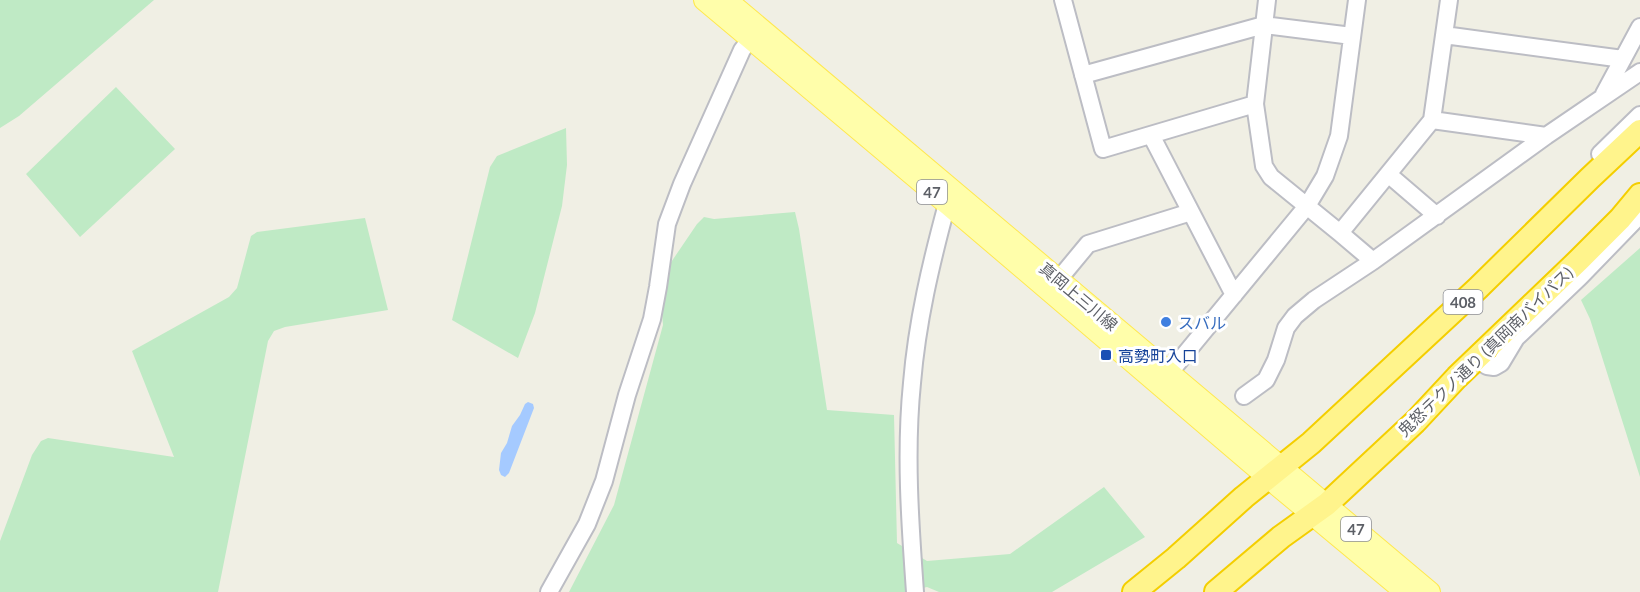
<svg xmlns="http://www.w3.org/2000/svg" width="1640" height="592" font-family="Lato,'Noto Sans JP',sans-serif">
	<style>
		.green { fill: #bfeac5 }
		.water { fill: #a5caff }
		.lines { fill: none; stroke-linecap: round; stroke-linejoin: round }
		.minor-casing { stroke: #bcbdc4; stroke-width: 20 }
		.major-casing { stroke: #ffe84f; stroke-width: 22 }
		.highway-casing { stroke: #f4ce00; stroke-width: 26 }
		.minor { stroke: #fff; stroke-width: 16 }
		.major { stroke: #fffeaa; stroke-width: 20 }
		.highway { stroke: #fff48c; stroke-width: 22 }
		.shop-dot { fill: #3f7fe0; stroke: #fff; stroke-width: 2 }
		.transit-dot { fill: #1a4fb4; stroke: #fff; stroke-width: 2 }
		.labels { text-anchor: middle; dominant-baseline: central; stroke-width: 6; stroke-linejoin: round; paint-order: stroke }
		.shield { fill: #fff; stroke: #8d8f94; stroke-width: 1.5 }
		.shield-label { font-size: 15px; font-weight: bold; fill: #5c5f66 }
		.street-label { font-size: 16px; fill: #5c5f66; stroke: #fff }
		.shop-label { font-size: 16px; fill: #366cbe; stroke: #fff; text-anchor: start }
		.transit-label { font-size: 16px; fill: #164399; stroke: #fff; text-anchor: start }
	</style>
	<rect width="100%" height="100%" fill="#f0efe4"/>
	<!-- green -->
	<path class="green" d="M0,0H154L19,116L0,128Z
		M116,87L175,149L80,237L26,174Z
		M566,128L567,165L562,206L535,313L518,358L452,320L490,167L497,156Z
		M795,212L799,229L827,410L894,415L897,543L927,561L1010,554L1104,487L1145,537L1052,592H939L927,587L906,592H569L614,505L663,325L659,280L697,224L704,217L714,219Z
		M365,218L388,310L285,327L274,331L268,341L218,592H0V541L32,455L41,441L48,438L174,457L132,351L229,297L237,288L251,236L257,232Z
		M1640,248V477L1590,319L1581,300Z"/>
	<!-- water -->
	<path class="water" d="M528,402L533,404L534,408L509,473L505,477L501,475L499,470L501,453L507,443L512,426L520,415L525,404Z"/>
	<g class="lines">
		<defs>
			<path id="minor" d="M1063,0L1103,149L1255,104
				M1267,0L1255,104L1264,166L1271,177L1340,233L1373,261
				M1444,35L1623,59
				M1083,75L1264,25L1352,36
				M1604,94L1640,27
				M1432,120L1546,136
				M1151,135L1234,295
				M1600,154L1640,115
				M1388,174L1437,216
				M1340,233L1432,120L1449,0
				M1059,279L1088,244L1191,212
				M1479,357L1484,364L1487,366L1494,367L1501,363L1516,338L1580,277L1640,215
				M1162,382L1307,206L1325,176L1339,136L1357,0
				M1244,396L1266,380L1276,360L1286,328L1295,316L1314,300L1373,261L1546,136L1640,72
				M549,592L587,524L604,481L627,395L652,319L658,287L667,224L682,184L742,50L758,29
				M915,592C910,523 905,452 912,383C917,322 931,263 947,204"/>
			<path id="major" d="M704,0L947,204L1268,478L1405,592
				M727,0L1430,592"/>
			<path id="highway" d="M1134,592L1176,558L1244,497L1311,443L1478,288L1590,178L1640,131
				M1216,592L1281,537L1327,504L1415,422L1457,377L1579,260L1620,219L1640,195"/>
		</defs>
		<!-- minor casing -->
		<use href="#minor" class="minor-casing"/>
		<!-- major casing -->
		<use href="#major" class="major-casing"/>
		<!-- highway casing -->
		<use href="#highway" class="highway-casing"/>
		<!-- minor -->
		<use href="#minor" class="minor"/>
		<!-- major -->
		<use href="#major" class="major"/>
		<!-- highway -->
		<use href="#highway" class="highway"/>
	</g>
	<!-- markers -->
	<circle class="shop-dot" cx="1166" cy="322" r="6"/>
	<rect class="transit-dot" x="1100" y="349" width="12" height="12" rx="3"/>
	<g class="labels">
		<!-- shield labels -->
		<g class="shield">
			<rect x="917" y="180" width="30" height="24" rx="4.5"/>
			<rect x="1443.5" y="290" width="39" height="24" rx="4.5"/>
			<rect x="1341" y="517" width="30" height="24" rx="4.5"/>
		</g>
		<g class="shield-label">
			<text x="932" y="192">47</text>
			<text x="1463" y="302">408</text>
			<text x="1356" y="529">47</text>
		</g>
		<!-- street labels -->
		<g class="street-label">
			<text transform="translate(1079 296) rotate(40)">真岡上三川線</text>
			<text transform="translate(1485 351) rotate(-44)">鬼怒テクノ通り (真岡南バイパス)</text>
		</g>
		<!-- shop labels -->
		<g class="shop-label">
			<text x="1178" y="322">スバル</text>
		</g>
		<!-- transit labels -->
		<g class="transit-label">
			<text x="1118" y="355">高勢町入口</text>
		</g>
	</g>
</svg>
